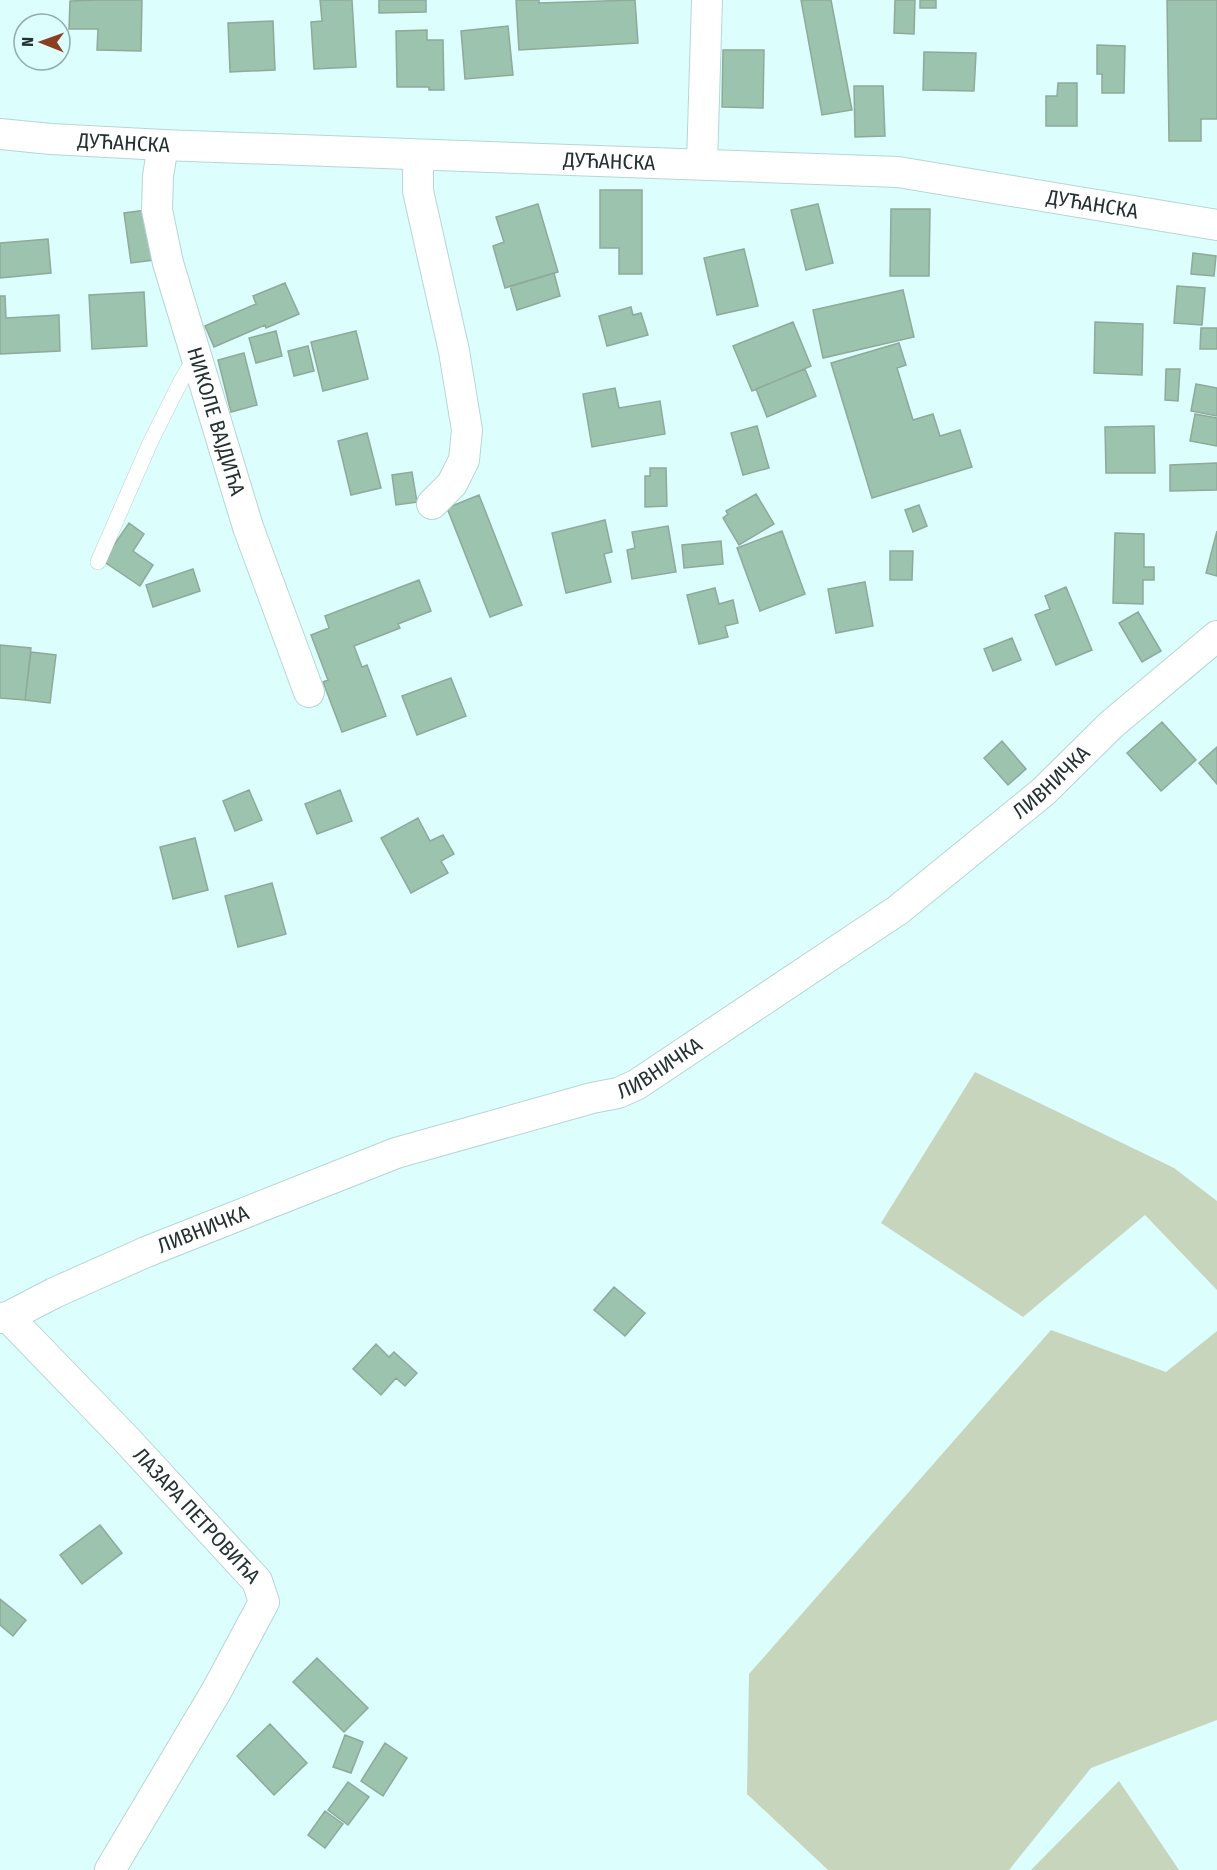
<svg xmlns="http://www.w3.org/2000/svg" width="1217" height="1870" font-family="'Fira Sans Condensed',sans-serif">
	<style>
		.green { fill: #c7d5bd }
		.building { fill: #9cc3ae; stroke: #8fa99b; stroke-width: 1.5 }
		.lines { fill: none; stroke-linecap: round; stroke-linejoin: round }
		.service-casing { stroke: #b6d6d4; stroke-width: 16 }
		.minor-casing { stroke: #b6d6d4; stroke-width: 32 }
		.service { stroke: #fff; stroke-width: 15 }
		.minor { stroke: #fff; stroke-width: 30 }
		.labels { text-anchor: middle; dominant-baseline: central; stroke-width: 5; stroke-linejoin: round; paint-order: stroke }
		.street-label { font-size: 21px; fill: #243130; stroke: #dcfefc }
	</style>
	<rect width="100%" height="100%" fill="#dcfefc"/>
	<!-- green -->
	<path class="green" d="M975,1072L1174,1168L1217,1201V1290L1145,1215L1023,1317L881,1223Z
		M1051,1330L1166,1372L1217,1331V1720L1091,1768L1009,1870H828L747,1794L749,1674Z
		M1119,1781L1179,1870H1031Z"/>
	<!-- building -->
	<path class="building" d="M98,0H142L141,51L97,50L98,29H69L70,1Z
		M320,0H352L356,67L314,69L311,22L322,21Z
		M379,0H426V12L379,13Z
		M516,0H539V3L635,0L638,43L519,50Z
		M801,0H831L852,110L822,115Z
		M895,0H915L914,34L894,33Z
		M920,0H936V8H920Z
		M1167,0H1217V119H1201V141H1169Z
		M273,21L275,70L230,72L228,23Z
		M508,26L513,75L465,79L461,31Z
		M427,30V40H443L444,90H429V87H397L396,31Z
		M1097,45L1125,46L1124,93H1102V74H1097Z
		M723,50H764L763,108L722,107Z
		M924,52L976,53L974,91L923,90Z
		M1058,83H1077V126H1046V96H1057Z
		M854,86H883L885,136L855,137Z
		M600,190H642V274H619V248H600Z
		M538,204L558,272L505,288L493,246L504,242L496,217Z
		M818,204L833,263L806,270L791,210Z
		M891,209H930L929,276H890Z
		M146,210L154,260L131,263L124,213Z
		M48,239L51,273L0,278V243Z
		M744,249L758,306L717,315L704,258Z
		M1193,253L1216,256L1214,276L1191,274Z
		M554,273L560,296L517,310L510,286Z
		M285,283L299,314L266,328L265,325L214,347L205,326L256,304L253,296Z
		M1177,286L1205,288L1202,325L1174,323Z
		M903,290L914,337L823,358L813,310Z
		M144,292L147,346L92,349L89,295Z
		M0,296H5L6,318L59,315L60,351L0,354Z
		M631,307L633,315L641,313L648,335L607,346L599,316Z
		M793,322L811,366L752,391L733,346Z
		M1095,322L1143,324L1142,375L1094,373Z
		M1201,328H1217V349H1200Z
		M276,331L282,356L256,363L249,338Z
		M356,331L368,379L323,391L311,342Z
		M899,343L906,365L897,368L913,420L933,414L940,436L960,430L972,467L872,498L831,363Z
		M308,346L314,371L294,376L288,351Z
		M244,353L257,405L231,412L218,360Z
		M805,369L816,396L767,417L756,389Z
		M1166,369H1180L1178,401L1165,400Z
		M1196,384L1217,388V416L1191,411Z
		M615,388L619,408L660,401L665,434L592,447L583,394Z
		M1195,414L1217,418V446L1190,441Z
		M757,426L769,468L743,475L731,433Z
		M1154,426L1155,473H1106L1105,427Z
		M367,433L381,488L351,495L338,441Z
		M1217,463V490L1170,491V465Z
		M650,468H666L667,506L645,507V476H650Z
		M412,472L417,502L396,505L392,475Z
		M756,494L774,524L739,545L723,518L728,514L726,511Z
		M479,495L522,605L490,617L447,508Z
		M919,505L927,526L913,532L905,510Z
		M605,520L612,552L604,554L611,582L566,593L552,533Z
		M129,523L144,534L133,551L153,565L140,586L103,561Z
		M668,526L676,572L632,579L627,550L635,548L632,532Z
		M782,531L805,594L760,611L737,548Z
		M1217,531V576L1206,573Z
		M1115,533L1144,534V567H1154V580H1143V604L1113,603Z
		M721,541L723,564L684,568L682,545Z
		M890,551H913L912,580H890Z
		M193,569L200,591L153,607L146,585Z
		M419,580L431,611L398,624L400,628L354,646L362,667L367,665L386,716L342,732L323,682L328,680L311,635L329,628L325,616Z
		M865,582L873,626L836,633L828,589Z
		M1066,587L1092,650L1056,665L1035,615L1050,609L1045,596Z
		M715,588L719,604L733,600L738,623L725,626L728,637L699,644L687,595Z
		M1138,612L1161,651L1142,662L1119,623Z
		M1012,638L1021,660L993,671L984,649Z
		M0,645L31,648L25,700L0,698Z
		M31,652L56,655L50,703L25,700Z
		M451,678L466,716L417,735L402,696Z
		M1162,722L1196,760L1161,791L1127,753Z
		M1002,741L1026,769L1008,785L984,758Z
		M1217,747V784L1199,763Z
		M249,790L262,820L235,831L223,801Z
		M340,790L352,821L317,834L305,804Z
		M418,818L430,841L443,835L454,854L441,861L448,873L411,893L381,838Z
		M195,838L208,890L173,899L160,847Z
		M272,883L286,934L238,947L225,896Z
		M614,1287L645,1313L625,1336L594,1310Z
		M376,1344L389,1357L394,1352L417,1373L405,1386L396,1378L381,1395L353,1369Z
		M100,1525L122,1553L82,1584L60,1555Z
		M0,1599L26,1620L13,1636L0,1625Z
		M317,1658L368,1708L344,1732L293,1682Z
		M270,1724L307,1763L274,1795L237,1756Z
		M345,1735L363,1742L351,1773L333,1767Z
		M385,1743L407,1758L383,1796L361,1781Z
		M348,1782L369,1797L348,1825L328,1810Z
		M325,1811L343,1824L325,1848L308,1835Z"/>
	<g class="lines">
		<defs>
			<path id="service" d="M98,562L150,443L180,383L188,369L198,361"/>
			<g id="minor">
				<path id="s1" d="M0,134L51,139L163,145L898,172L1217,225"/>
				<path id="s2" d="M163,145L158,176L157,210L168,263L248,527L309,692"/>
				<path d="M418,155V191L454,351L467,430L464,460L452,484L432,504"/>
				<path d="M702,164L707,0"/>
				<path id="s3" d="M8,1317L126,1439L257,1581L264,1602L217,1690L110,1870"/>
				<path id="s4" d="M0,1318L8,1317L54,1293L146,1252L396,1153L592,1098L618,1093L636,1085L898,910L1043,792L1112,724L1217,636"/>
			</g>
		</defs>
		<!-- service casing -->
		<use href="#service" class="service-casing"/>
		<!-- minor casing -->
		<use href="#minor" class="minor-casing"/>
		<!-- service -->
		<use href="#service" class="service"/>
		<!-- minor -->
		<use href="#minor" class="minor"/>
	</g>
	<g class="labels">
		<!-- street labels -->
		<g class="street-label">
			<text stroke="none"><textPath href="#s1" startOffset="124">ДУЋАНСКА</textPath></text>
			<text stroke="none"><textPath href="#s1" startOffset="610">ДУЋАНСКА</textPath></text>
			<text stroke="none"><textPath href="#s1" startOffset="1096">ДУЋАНСКА</textPath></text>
			<text stroke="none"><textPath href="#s2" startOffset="285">НИКОЛЕ ВАЈДИЋА</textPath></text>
			<text stroke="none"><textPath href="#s4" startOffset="1194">ЛИВНИЧКА</textPath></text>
			<text stroke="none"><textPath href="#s4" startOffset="708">ЛИВНИЧКА</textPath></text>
			<text stroke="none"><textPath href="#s4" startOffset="222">ЛИВНИЧКА</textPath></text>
			<text stroke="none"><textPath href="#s3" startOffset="274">ЛАЗАРА ПЕТРОВИЋА</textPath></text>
		</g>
	</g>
	<!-- north arrow -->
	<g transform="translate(42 42) rotate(271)"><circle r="28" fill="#dcfefc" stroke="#92acaa" stroke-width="1.5"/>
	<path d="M0-4.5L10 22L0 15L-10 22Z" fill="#883f22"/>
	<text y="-9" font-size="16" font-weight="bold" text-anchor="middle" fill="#243130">N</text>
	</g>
</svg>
